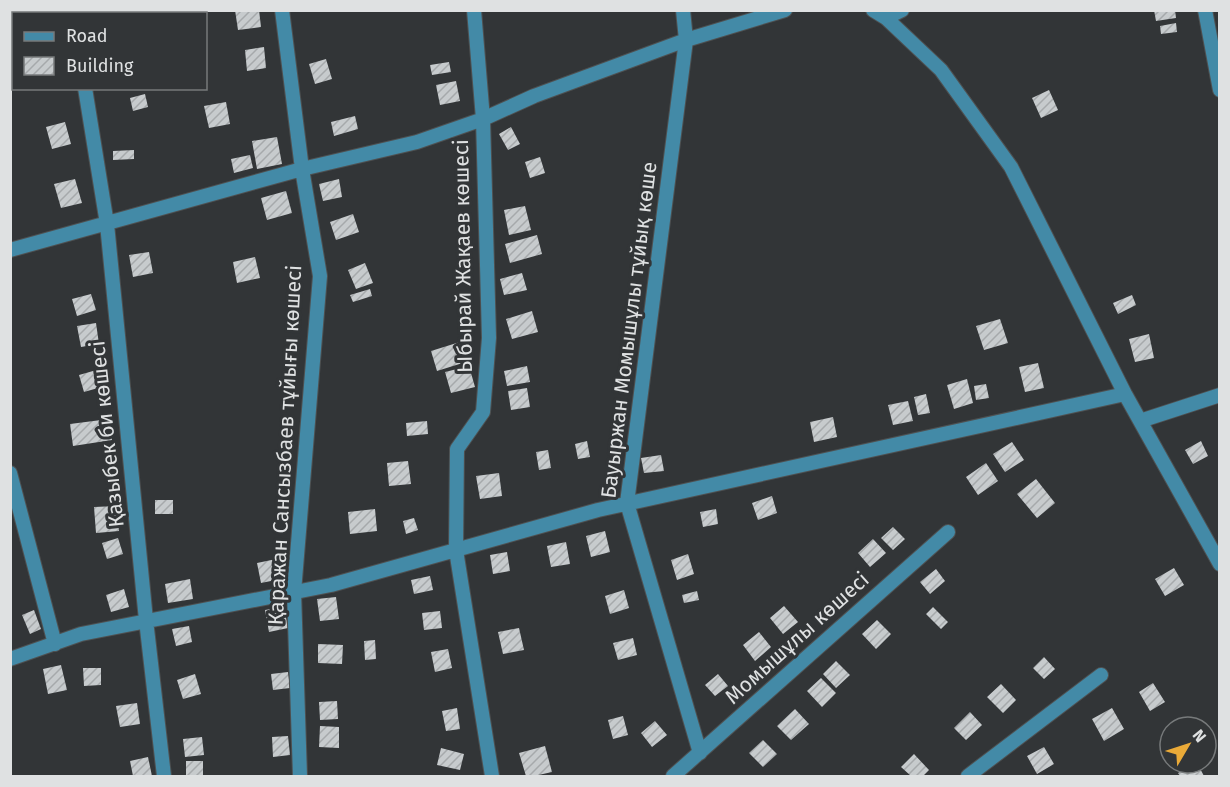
<svg xmlns="http://www.w3.org/2000/svg" width="1230" height="787" font-family="'Fira Sans',sans-serif">
	<style>
		.building { fill: url(#building-hatch) }
		.lines { fill: none; stroke-linecap: round; stroke-linejoin: round }
		.minor-casing { stroke: #4e5152; stroke-width: 16 }
		.minor { stroke: #438aa7; stroke-width: 14 }
		.labels { text-anchor: middle; dominant-baseline: central; stroke-width: 6; stroke-linejoin: round; paint-order: stroke }
		.street-label { font-size: 21px; fill: #dfe1e2; stroke: #323537 }
	</style>
	<defs>
		<pattern id="building-hatch" width="6" height="6" patternUnits="userSpaceOnUse" patternTransform="scale(1.5)"><rect width="6" height="6" fill="#c7cbcd"/><path d="M-1 1l2-2M0 6l6-6M5 7l2-2" fill="none" stroke="#a6a9ab"/></pattern>
	</defs>
	<rect width="100%" height="100%" fill="#323537"/>
	<!-- building -->
	<path class="building" d="M235,10H259L261,27L238,30Z
		M1154,10H1175L1176,18L1156,21Z
		M1176,23L1177,32L1161,34L1160,26Z
		M264,47L266,68L247,71L245,50Z
		M326,59L332,79L315,84L309,64Z
		M449,62L451,72L432,75L430,65Z
		M456,81L460,101L440,105L436,85Z
		M1049,90L1058,110L1041,118L1032,98Z
		M145,94L148,107L133,111L130,98Z
		M226,102L230,124L209,128L204,106Z
		M355,116L358,129L334,136L331,122Z
		M65,122L71,144L52,149L46,127Z
		M511,127L520,144L508,150L499,134Z
		M277,137L282,164L257,169L252,141Z
		M134,150V159L113,160V151Z
		M250,155L253,168L234,173L231,159Z
		M540,157L545,173L530,178L525,162Z
		M75,179L82,203L61,208L54,184Z
		M339,179L342,197L323,201L319,184Z
		M286,191L292,213L267,220L261,198Z
		M525,206L531,230L509,235L504,210Z
		M353,214L359,232L336,240L330,222Z
		M537,235L542,254L510,263L505,244Z
		M149,252L153,273L133,277L129,255Z
		M255,257L260,278L237,283L233,262Z
		M365,263L373,283L356,289L348,270Z
		M522,273L527,290L504,295L500,279Z
		M370,289L372,296L353,302L350,295Z
		M91,294L96,310L77,316L72,299Z
		M1132,295L1136,305L1118,314L1113,303Z
		M532,311L538,332L512,339L506,319Z
		M1000,319L1008,343L984,350L976,326Z
		M96,323L99,344L81,347L77,326Z
		M1149,334L1154,358L1135,362L1129,339Z
		M463,341L469,361L437,371L431,351Z
		M1038,363L1044,388L1025,392L1019,367Z
		M469,366L475,387L451,393L445,372Z
		M527,366L530,382L507,386L504,371Z
		M100,369L105,386L84,392L79,375Z
		M967,379L973,403L954,409L947,385Z
		M986,384L989,398L976,400L974,386Z
		M527,388L530,407L511,410L508,391Z
		M926,394L930,413L918,415L914,397Z
		M908,401L913,421L893,425L888,405Z
		M833,417L837,437L814,442L810,422Z
		M109,419L112,440L73,446L70,424Z
		M427,421L428,434L407,436L406,423Z
		M587,441L590,457L578,459L575,444Z
		M1201,441L1208,456L1193,464L1185,450Z
		M1012,442L1024,460L1005,472L993,454Z
		M548,450L551,468L539,470L536,452Z
		M661,455L664,471L644,473L641,458Z
		M408,461L411,484L389,486L387,463Z
		M986,463L998,481L978,495L966,477Z
		M499,473L502,496L480,499L476,476Z
		M1036,479L1055,503L1037,518L1017,494Z
		M772,496L777,513L758,520L752,503Z
		M155,500H173V514H155Z
		M117,506L119,531L96,533L94,507Z
		M375,509L377,531L350,534L348,512Z
		M716,509L718,524L703,527L700,512Z
		M414,518L418,530L406,534L403,521Z
		M893,527L905,539L893,550L881,538Z
		M605,531L610,552L591,557L586,536Z
		M118,538L123,554L107,559L102,543Z
		M873,539L886,553L870,567L858,553Z
		M566,542L570,564L551,567L547,546Z
		M507,552L510,571L493,574L490,555Z
		M688,554L694,574L677,580L671,560Z
		M281,558L286,578L261,583L257,563Z
		M1174,568L1184,585L1165,596L1155,579Z
		M936,569L945,581L930,594L920,582Z
		M430,576L433,590L414,594L411,580Z
		M190,579L193,599L168,603L165,584Z
		M124,589L129,607L111,612L106,595Z
		M624,590L629,608L610,614L605,596Z
		M697,591L699,600L684,603L682,595Z
		M336,597L339,619L320,621L317,599Z
		M784,606L798,622L783,634L770,618Z
		M284,607L288,628L269,632L265,610Z
		M933,607L948,622L941,629L926,614Z
		M34,610L41,629L30,634L22,615Z
		M440,611L442,628L424,630L422,613Z
		M877,620L891,634L876,649L862,634Z
		M189,626L192,642L176,646L172,629Z
		M519,628L524,650L503,654L498,632Z
		M759,632L771,647L755,661L743,645Z
		M633,638L637,655L618,660L613,643Z
		M375,640L376,659L365,660L364,641Z
		M318,644L343,645L342,664L318,663Z
		M448,649L452,668L435,672L431,652Z
		M1044,657L1055,669L1044,679L1033,668Z
		M836,661L850,675L836,688L823,674Z
		M61,665L67,690L48,694L43,669Z
		M83,668H101V685L84,686Z
		M288,672L290,688L273,690L271,674Z
		M195,674L201,694L183,699L177,680Z
		M718,674L728,686L715,696L705,685Z
		M821,678L836,693L822,707L807,691Z
		M1153,683L1165,702L1150,711L1139,692Z
		M1001,684L1016,700L1003,713L987,697Z
		M337,701L338,719L320,720L319,702Z
		M137,703L140,724L120,727L116,706Z
		M457,708L460,729L446,731L442,711Z
		M1112,708L1124,729L1104,741L1092,719Z
		M795,709L809,724L791,740L777,726Z
		M970,712L982,725L966,740L954,728Z
		M623,716L628,735L613,739L608,720Z
		M655,721L667,735L652,747L641,733Z
		M320,726L339,727V748L319,747Z
		M288,736L290,755L273,757L272,737Z
		M202,737L204,755L185,757L183,739Z
		M763,740L777,754L763,767L749,753Z
		M545,746L552,772L534,776H526L519,753Z
		M1044,747L1054,764L1037,774L1027,756Z
		M441,748L464,754L460,770L437,765Z
		M914,754L929,770L923,776H911L901,767Z
		M148,757L152,776H133L130,761Z
		M186,761H203V776H186Z
		M1197,763L1204,776H1180L1178,773Z"/>
	<g class="lines">
		<defs>
			<path id="minor" d="M73,10L74,14
				M282,10L302,169L320,276L294,592L300,776
				M474,10L483,119L489,338L483,412L457,449L456,550L492,776
				M683,10L686,40L627,503L700,753
				M873,10L886,18L941,70L1011,167L1125,394L1220,564
				M1205,10L1220,90
				M886,18L902,10
				M85,88L107,224L146,620L164,776
				M10,250L302,169L417,142L483,119L534,96L686,40L785,10
				M1140,421L1220,395
				M10,473L55,644
				M10,659L81,634L331,585L598,510L1125,394
				M673,776L948,532
				M968,776L1101,675"/>
		</defs>
		<!-- minor casing -->
		<use href="#minor" class="minor-casing"/>
		<!-- minor -->
		<use href="#minor" class="minor"/>
	</g>
	<g class="labels">
		<!-- street labels -->
		<g class="street-label">
			<text transform="translate(463 256) rotate(-91)">Ыбырай Жақаев көшесі</text>
			<text transform="translate(629 330) rotate(-83)">Бауыржан Момышұлы тұйық көше</text>
			<text transform="translate(107 434) rotate(-96)">Қазыбек би көшесі</text>
			<text transform="translate(285 445) rotate(-87)">Қаражан Сансызбаев тұйығы көшесі</text>
			<text transform="translate(797 638) rotate(-42)">Момышұлы көшесі</text>
		</g>
	</g>
	<!-- border -->
	<rect width="1230" height="787" fill="none" stroke="#dfe1e2" stroke-width="24"/>
	<!-- legend -->
	<rect x="12" y="12" width="195" height="78" fill="#323537" stroke="#777a7b" stroke-width="1.5"/>
	<rect x="24" y="32" width="30" height="9" fill="#438aa7" stroke="#777a7b" stroke-width="1.5"/>
	<text x="66" y="42" font-size="18" fill="#dfe1e2">Road</text>
	<rect x="24" y="57" width="30" height="18" fill="url(#building-hatch)" stroke="#777a7b" stroke-width="1.5"/>
	<text x="66" y="72" font-size="18" fill="#dfe1e2">Building</text>
	<!-- north arrow -->
	<g transform="translate(1188 745) rotate(51)"><circle r="28" fill="#323537" stroke="#777a7b" stroke-width="1.5"/>
	<path d="M0-4.5L10 22L0 15L-10 22Z" fill="#eaaa38"/>
	<text y="-9" font-size="16" font-weight="bold" text-anchor="middle" fill="#dfe1e2">N</text>
	</g>
</svg>
